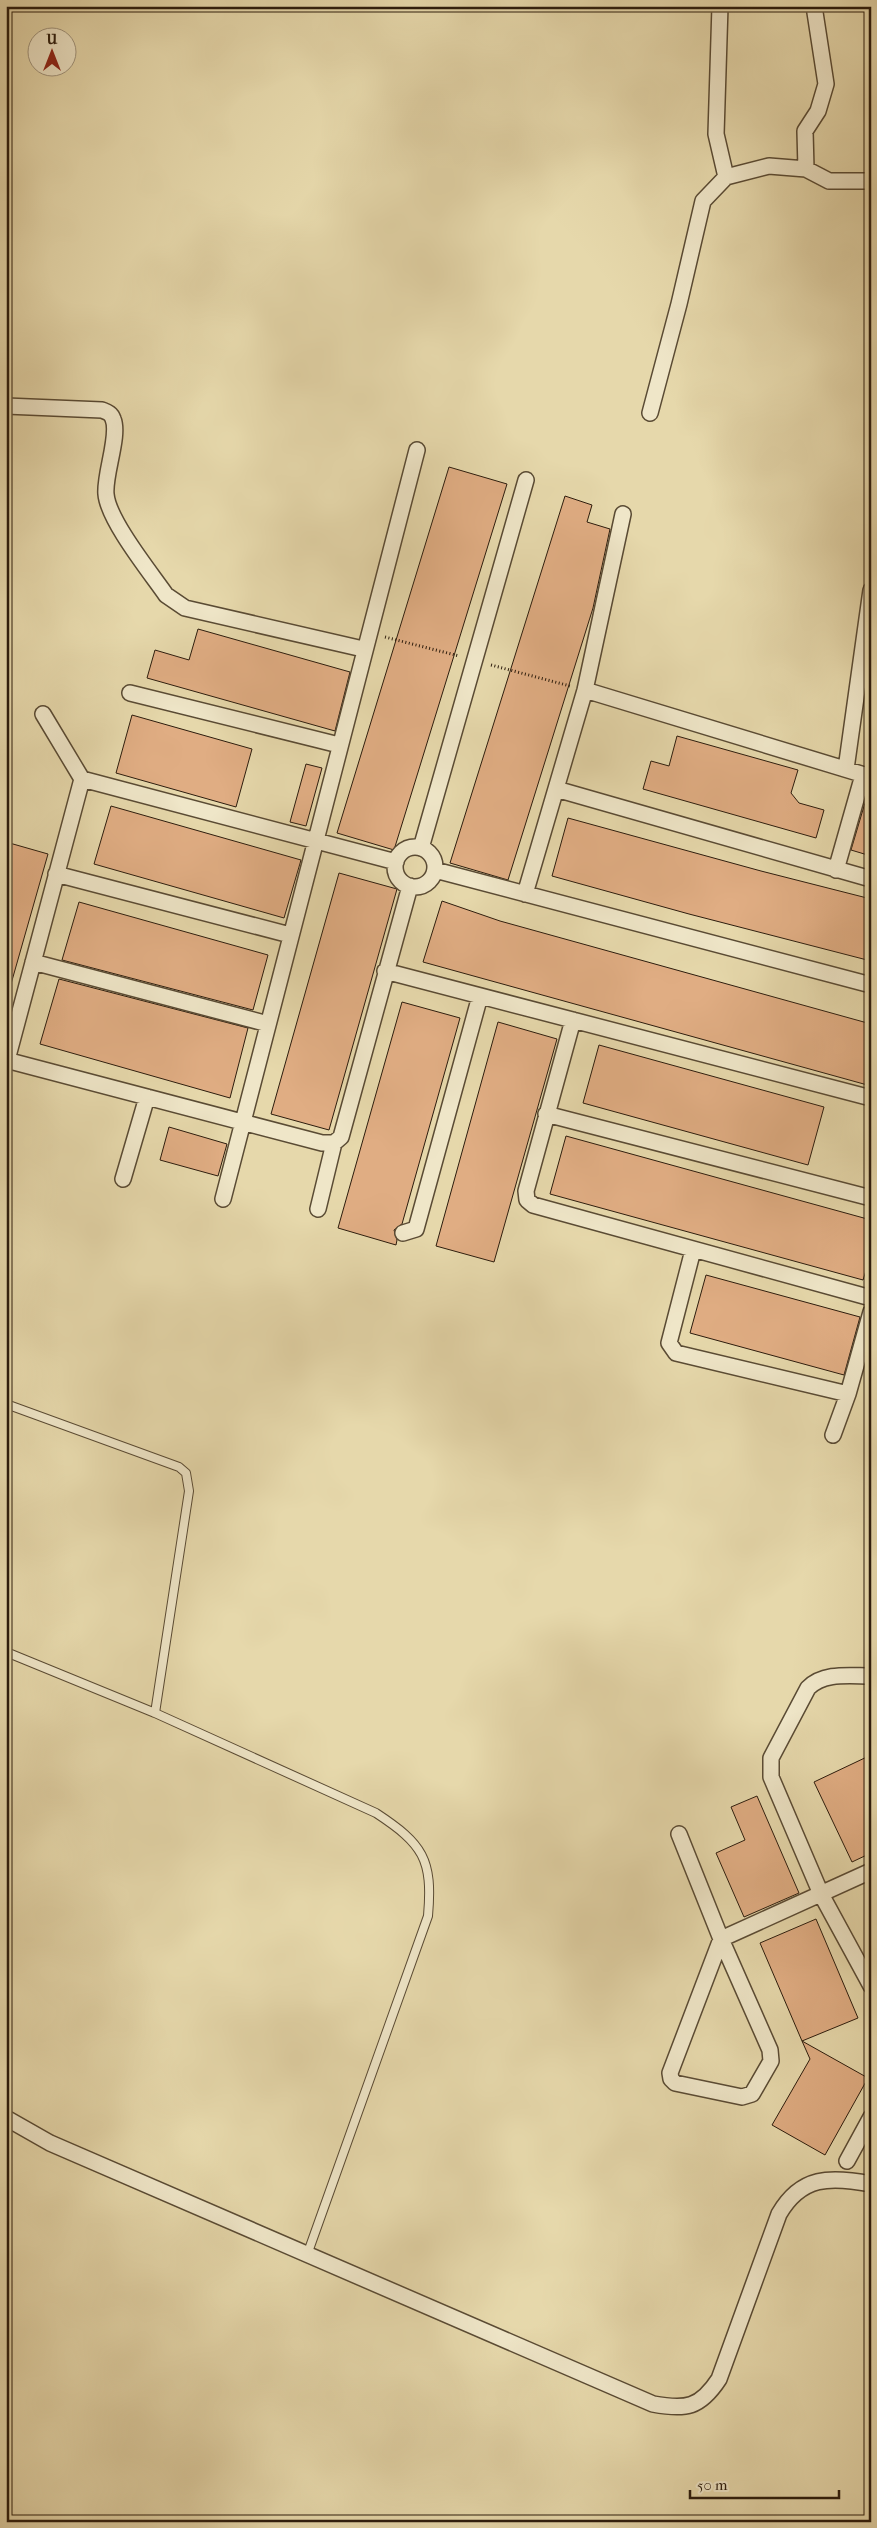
<svg xmlns="http://www.w3.org/2000/svg" width="877" height="2528" font-family="'IM FELL French Canon',serif">
	<style>
		.building { fill: #e0ad83; stroke: #2c1c0d }
		.lines { fill: none; stroke-linecap: round; stroke-linejoin: round }
		.service-casing { stroke: #5a4b34; stroke-width: 10 }
		.minor-casing { stroke: #5a4b34; stroke-width: 18 }
		.path { stroke: #2c1c0d; stroke-width: 3; stroke-dasharray: 1 2.5; stroke-linecap: butt }
		.service { stroke: #efe6c8; stroke-width: 8 }
		.minor { stroke: #efe6c8; stroke-width: 15 }
	</style>
	<rect width="100%" height="100%" fill="#e6d8ab"/>
	<filter id="stains"><feTurbulence type="fractalNoise" baseFrequency=".004" numOctaves="4"/><feColorMatrix values="0 0 0 0 .2 0 0 0 0 .09 0 0 0 0 .02 0 0 0 .5 -.17"/></filter>
	<radialGradient id="worn" r=".72"><stop offset=".6" stop-color="#630" stop-opacity="0"/><stop offset="1" stop-color="#630" stop-opacity=".3"/></radialGradient>
	<!-- building -->
	<path class="building" d="M449,467L507,484L394,850L337,833Z
		M565,496L592,505L587,522L610,529L593,608L508,880L450,863Z
		M198,629L350,672L335,731L147,678L155,650L189,660Z
		M132,715L252,749L236,807L116,773Z
		M677,736L798,770L791,793L799,803L824,810L816,838L643,789L651,761L669,766Z
		M306,764L322,768L306,826L290,822Z
		M867,796L871,797V856L851,850Z
		M111,806L301,860L284,918L94,864Z
		M568,818L761,871L871,899V961L689,914L552,876Z
		M6,842L48,854L11,984H6Z
		M339,873L397,889L329,1130L271,1114Z
		M442,901L500,921L871,1024V1086L423,962Z
		M79,902L268,955L253,1010L62,960Z
		M59,979L248,1028L230,1098L40,1044Z
		M402,1002L460,1018L402,1224L394,1230L397,1240L396,1245L338,1228Z
		M498,1022L557,1039L494,1262L436,1246Z
		M599,1045L824,1107L808,1165L583,1103Z
		M169,1127L227,1144L218,1176L160,1160Z
		M566,1136L871,1220V1255L863,1280L550,1194Z
		M706,1275L860,1317L844,1375L690,1333Z
		M871,1755V1853L852,1862L814,1782Z
		M757,1796L799,1893L744,1917L716,1853L745,1840L731,1807Z
		M816,1919L858,2018L802,2041L760,1943Z
		M802,2041L868,2078L825,2155L772,2125L810,2059Z"/>
	<g class="lines">
		<defs>
			<path id="service" d="M6,1404L179,1467L186,1473L189,1491L155,1713
				M6,1652L155,1713L376,1813C423,1844 433,1859 428,1916L307,2255"/>
			<path id="minor" d="M720,6L716,134L726,177
				M806,169L805,131L818,111L826,84L814,6
				M6,406L102,410C107,412 111,413 113,419C120,435 104,475 106,494C108,520 150,572 166,595L185,608L363,649
				M650,413L679,304L703,201L726,177L769,166L806,169L829,181H871
				M585,690L871,777
				M130,693L339,745
				M43,714L82,779
				M846,769L871,590
				M556,789L871,879
				M395 867a20 20 0 1 1 40 0a20 20 0 1 1-40 0Z
				M421,848L526,480
				M435,870L871,985
				M836,870L863,775
				M56,874L290,935
				M525,894L585,690L623,514
				M33,962L268,1024
				M385,971L871,1098
				M573,1020L526,1191L527,1200L533,1205L871,1298
				M6,1060L322,1143H334L341,1137L410,886
				M7,1060L82,779L396,862
				M546,1114L871,1198
				M123,1179L147,1097
				M223,1199L417,450
				M318,1209L334,1143
				M403,1233L416,1229L480,996
				M693,1250L669,1343L676,1353L848,1394L871,1312
				M833,1435L848,1394
				M871,1676C849,1676 824,1672 808,1688L771,1758V1777L821,1894L871,1986
				M679,1834L721,1939L770,2050L771,2061L752,2094L742,2097L675,2083L671,2079L670,2073L721,1939L871,1871
				M6,2118L50,2143L653,2404C686,2410 700,2408 719,2379L779,2214C801,2176 830,2176 871,2184
				M847,2161L871,2117"/>
		</defs>
		<!-- service casing -->
		<use href="#service" class="service-casing"/>
		<!-- minor casing -->
		<use href="#minor" class="minor-casing"/>
		<!-- path -->
		<path class="path" d="M385,637L459,656
			M491,665L570,686"/>
		<!-- service -->
		<use href="#service" class="service"/>
		<!-- minor -->
		<use href="#minor" class="minor"/>
	</g>
	<!-- margin -->
	<rect width="877" height="2528" fill="none" stroke="#e6d8ab" stroke-width="25"/>
	<rect x="8" y="8" width="862" height="2513" fill="none" stroke="#2c1c0d" stroke-width="2.5"/>
	<rect x="12" y="12" width="852" height="2503" fill="none" stroke="#2c1c0d"/>
	<!-- north arrow -->
	<g transform="translate(52 52)"><circle r="24" fill="#efe6c8" stroke="#a1957d"/>
	<path d="M0-4L9 19L0 12L-9 19Z" fill="#8f2418"/>
	<text y="-8" font-size="14" font-weight="bold" text-anchor="middle" fill="#2c1c0d">U</text>
	</g>
	<!-- scale -->
	<path d="M690 2490v8h149v-8" fill="none" stroke="#2c1c0d" stroke-width="2.5"/>
	<text x="697" y="2490" font-size="15" fill="#2c1c0d" stroke="#efe6c8" stroke-width="4" paint-order="stroke">50 m</text>
	<rect width="100%" height="100%" filter="url(#stains)"/>
	<rect width="100%" height="100%" fill="url(#worn)"/>
</svg>
